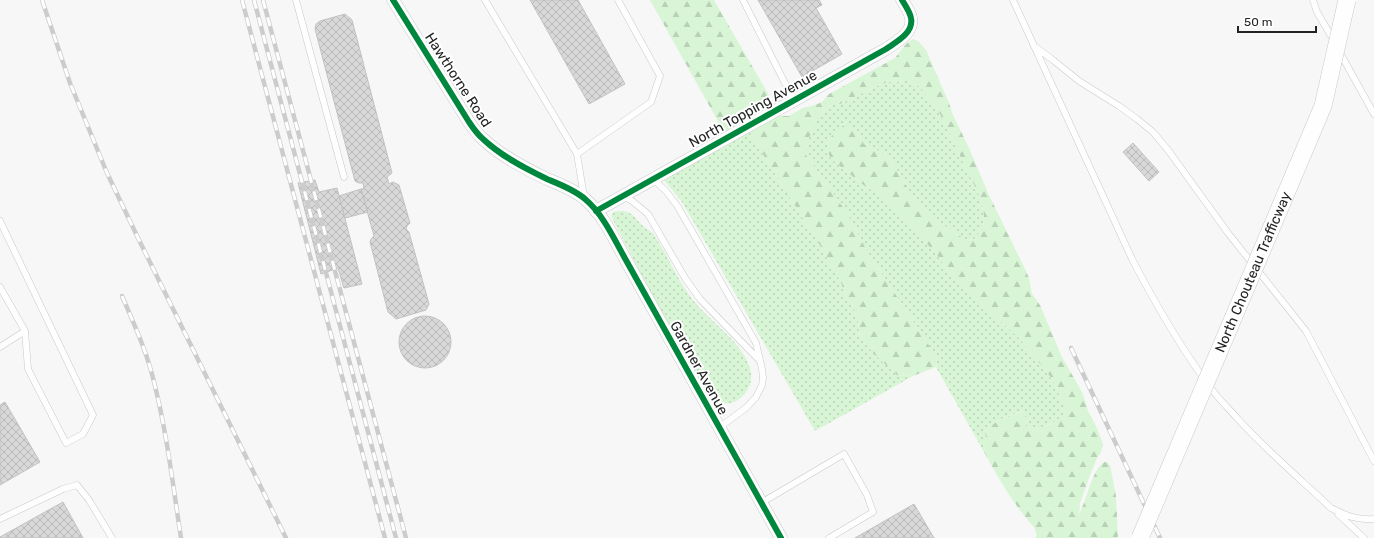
<svg xmlns="http://www.w3.org/2000/svg" width="1374" height="538" font-family="Rubik,sans-serif">
	<style>
		.grass { fill: url(#grass-dots) }
		.forest { fill: url(#forest-firs) }
		.building { fill: url(#building-cross-hatch); stroke: #c2c2c2 }
		.lines { fill: none; stroke-linecap: round; stroke-linejoin: round }
		.lane-casing { stroke: #c9c9c9; stroke-width: 7 }
		.street-casing { stroke: #c9c9c9; stroke-width: 13 }
		.lane { stroke: #fefefe; stroke-width: 6 }
		.street { stroke: #fefefe; stroke-width: 12 }
		.rail-casing { stroke: #ccc; stroke-width: 4.5 }
		.rail { stroke: #fff; stroke-width: 3; stroke-dasharray: 9; stroke-linecap: butt }
		.secondary-bridge-casing { stroke: #c9c9c9; stroke-width: 18; stroke-linecap: butt }
		.secondary-bridge { stroke: #fefefe; stroke-width: 17 }
		.cycleway-casing { stroke: #fff; stroke-width: 8 }
		.cycleway { stroke: #00873e; stroke-width: 6 }
		.labels { text-anchor: middle; dominant-baseline: central; stroke-width: 4; stroke-linejoin: round; paint-order: stroke }
		.street-label { font-size: 14px; fill: #222323; stroke: #fff }
	</style>
	<defs>
		<pattern id="grass-dots" width="8" height="8" patternUnits="userSpaceOnUse"><rect width="8" height="8" fill="#d8f5d5"/><path d="M2 2h.1M6 6h.1" fill="none" stroke="#b9d2b7" stroke-width="1.8" stroke-linecap="round"/></pattern>
		<pattern id="forest-firs" width="22" height="20" patternUnits="userSpaceOnUse"><rect width="22" height="20" fill="#d8f5d5"/><path d="M5 1l3.5 6h-7zM16 11l3.5 6h-7z" fill="#b9d2b7"/></pattern>
		<pattern id="building-cross-hatch" width="8" height="8" patternUnits="userSpaceOnUse"><rect width="8" height="8" fill="#d9d8d9"/><path d="M0 0l8 8M0 8l8-8" fill="none" stroke="#bab9ba"/></pattern>
	</defs>
	<rect width="100%" height="100%" fill="#f7f7f7"/>
	<!-- grass -->
	<path class="grass" d="M907,81L914,83L921,88L939,112L979,195L984,216L983,228L974,239L968,240L963,238L931,217L909,191L893,163L879,151L864,144L857,133H833L827,146L837,164L850,174L866,187L877,192L891,204L902,217L918,231L925,242L935,252L952,276L1020,339L1049,375L1056,386L1066,412C1063,419 1044,428 1036,429C1033,430 1027,428 1025,425L1027,419L1025,415L1021,412C1011,414 989,422 986,433C985,439 986,445 984,452L936,367L937,361L936,356L867,251L847,213L806,155L807,142L813,127L820,115L827,108L834,104H840L872,88L888,82Z
		M749,131L780,182L818,242L841,282L844,293L853,306L858,320L860,337L874,354L897,375L913,376L815,431L682,202L663,179Z
		M619,211C630,210 634,216 641,224C644,228 649,230 653,233C657,238 660,246 664,251C672,266 680,282 690,296C706,319 743,342 750,368C758,395 724,418 706,392L652,295L613,220L611,215L613,212Z"/>
	<!-- forest -->
	<path class="forest" d="M650,0H714L774,104L724,132Z
		M913,39L918,41L926,50L949,103L953,115L969,148L988,193L1024,267L1029,278L1032,294L1040,305L1061,355L1083,394L1088,411L1096,426L1103,444L1101,452L1097,458L1089,478L1080,503L1079,514C1087,500 1092,470 1104,462H1107L1110,465L1116,496L1118,538H1036C1038,530 1032,525 1027,519C1010,499 997,475 984,452C986,445 985,439 986,433C989,422 1011,415 1021,412L1025,415L1027,419L1025,425C1027,428 1033,430 1036,429C1044,428 1063,419 1066,412L1056,386L1049,375L1020,339L952,276L935,252L925,242L918,231L902,217L891,204L877,192L866,187L831,159L828,152L827,146L833,133L839,128L845,125L849,126L857,133L864,144L879,151L893,163L909,191L931,217L963,238L968,240L974,239L983,228L984,215L979,195L939,112L921,88L914,83L907,81L888,82L872,88L840,104H834L827,108L820,115L807,142L806,155L847,213L867,251L936,356L937,361L936,367L913,376L897,375L874,354L860,337L858,320L853,306L844,293L841,282L818,242L780,182L749,131L779,116H789L803,108L815,105L822,102L829,94L895,58L906,44Z"/>
	<!-- building -->
	<path class="building" d="M530,0H578L625,84L589,104Z
		M758,0H819L822,5L816,8L842,54L802,77Z
		M345,14L352,20L392,173L387,177L389,184L393,182L399,185L410,223L407,226L406,229L409,232L429,304L426,310L396,319L388,312L370,242L371,239L374,236L361,189H364L363,183H359L355,181L315,29L316,24L320,21Z
		M1133,143L1159,172L1149,181L1123,152Z
		M315,180L319,192L337,188L362,284L344,288L338,268L321,274L298,183Z
		M361,189L368,212L345,218L339,196Z
		M399 342a26 26 0 1 1 52 0a26 26 0 1 1-52 0Z
		M5,402L40,462L0,485V405Z
		M63,502L83,538H0V537Z
		M914,504L934,538H855Z"/>
	<g class="lines">
		<defs>
			<path id="lane" d="M296,0L344,177
				M485,0L577,154L584,197
				M743,0L794,101
				M1013,0L1132,259C1156,305 1181,349 1213,391C1220,400 1229,409 1237,418C1266,450 1299,478 1331,508C1347,516 1356,520 1374,519
				M1313,0L1317,12L1334,41
				M1034,46L1053,60L1079,81L1119,106L1137,119L1153,132L1168,150L1228,233L1306,331L1374,461
				M1339,51L1374,114
				M577,154L651,102L660,76L618,0
				M653,179L666,191L678,207L756,343L762,369L763,378L762,385L756,397L747,407L719,428
				M623,196L632,201L648,214L685,278L700,299L760,361
				M0,221L93,415L83,434L66,443L28,369L25,331L0,287
				M0,347L25,331
				M761,503L844,454L867,495L873,512L829,538
				M1338,514L1364,538
				M0,519L63,489L77,485L89,500L112,538"/>
			<path id="street" d="M393,0L469,122C473,128 477,134 483,139C501,156 524,168 547,179C559,184 575,190 585,199C604,215 615,241 627,262L781,538
				M596,211L886,49C896,42 914,33 911,18C910,12 905,5 902,0"/>
		</defs>
		<!-- lane casing -->
		<use href="#lane" class="lane-casing"/>
		<!-- street casing -->
		<use href="#street" class="street-casing"/>
		<!-- lane -->
		<use href="#lane" class="lane"/>
		<!-- street -->
		<use href="#street" class="street"/>
		<defs>
			<path id="rail" d="M42,0L70,83L107,173L139,240L286,538
				M242,0L385,538
				M254,0L396,538
				M263,0L406,538
				M122,296C134,324 147,352 154,382C167,433 173,486 181,538
				M1071,348L1160,538"/>
		</defs>
		<!-- rail casing -->
		<use href="#rail" class="rail-casing"/>
		<!-- rail -->
		<use href="#rail" class="rail"/>
		<defs>
			<g id="secondary-bridge">
				<path id="s1" d="M1140,538L1323,106L1347,0"/>
			</g>
		</defs>
		<!-- secondary-bridge casing -->
		<use href="#secondary-bridge" class="secondary-bridge-casing"/>
		<!-- secondary-bridge -->
		<use href="#secondary-bridge" class="secondary-bridge"/>
		<defs>
			<path id="cycleway" d="M393,0L469,122C473,128 477,134 483,139C501,156 524,168 547,179C559,184 575,190 585,199C604,215 615,241 627,262L781,538
				M596,211L886,49C896,42 914,33 911,18C910,12 905,5 902,0"/>
		</defs>
		<!-- cycleway casing -->
		<use href="#cycleway" class="cycleway-casing"/>
		<!-- cycleway -->
		<use href="#cycleway" class="cycleway"/>
	</g>
	<g class="labels">
		<!-- street labels -->
		<g class="street-label">
			<text transform="translate(458 80) rotate(57)">Hawthorne Road</text>
			<text transform="translate(753 109) rotate(-29)">North Topping Avenue</text>
			<text stroke="none"><textPath href="#s1" startOffset="289">North Chouteau Trafficway</textPath></text>
			<text transform="translate(699 368) rotate(61)">Gardner Avenue</text>
		</g>
	</g>
	<!-- scale -->
	<path d="M1238 26v6h78v-6" fill="none" stroke="#222323" stroke-width="2"/>
	<text x="1244" y="26" font-size="12" fill="#222323" stroke="#ffffff" stroke-width="3" paint-order="stroke">50 m</text>
</svg>
